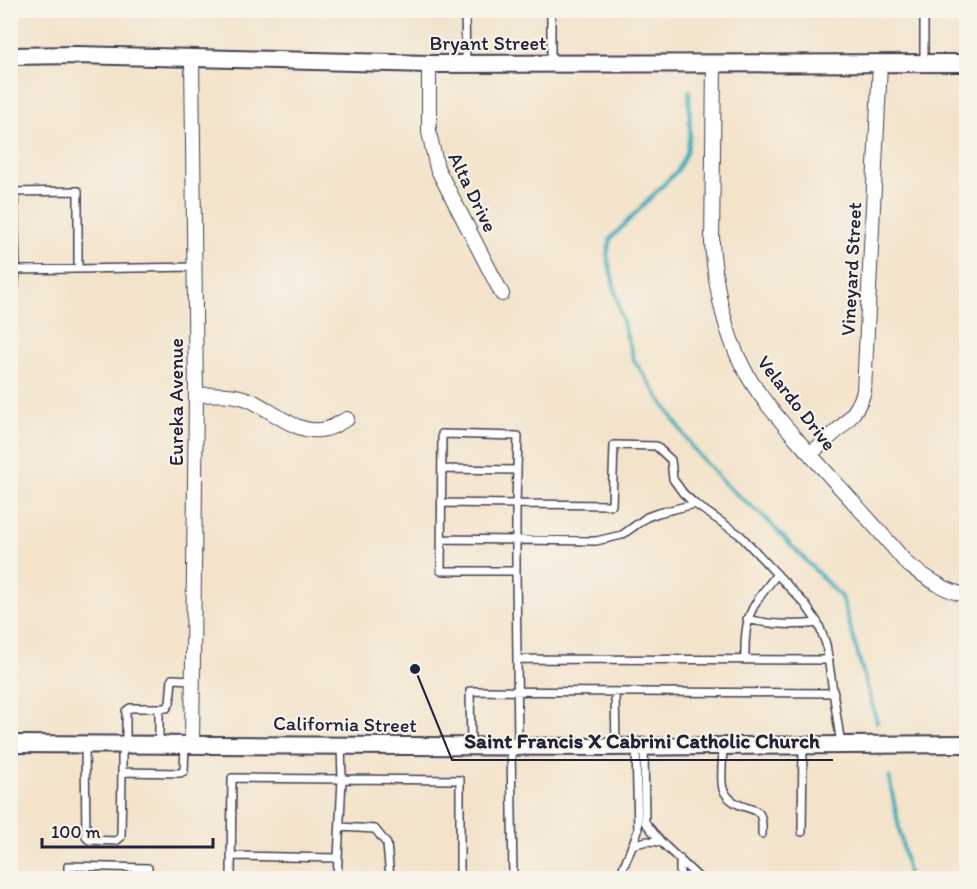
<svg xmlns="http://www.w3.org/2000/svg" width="977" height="889" font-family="Itim,sans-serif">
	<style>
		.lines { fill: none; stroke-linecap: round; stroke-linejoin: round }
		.stream { stroke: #3babb8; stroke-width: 4 }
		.service-casing { stroke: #413f51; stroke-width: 10 }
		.minor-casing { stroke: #413f51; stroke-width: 16 }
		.tertiary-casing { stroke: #413f51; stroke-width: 20 }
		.service { stroke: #fff; stroke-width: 7 }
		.minor { stroke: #fff; stroke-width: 14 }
		.tertiary { stroke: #fff; stroke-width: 16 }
		.labels { text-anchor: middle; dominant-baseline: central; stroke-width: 4.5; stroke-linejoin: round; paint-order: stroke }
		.street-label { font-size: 20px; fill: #22223b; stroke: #f7f3e8 }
		.leader { fill: none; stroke: #22223b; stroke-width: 2 }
		.callout-dot { fill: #22223b; stroke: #f7f3e8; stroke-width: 2 }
		.callout-label { font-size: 21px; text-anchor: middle; font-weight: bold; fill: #22223b; stroke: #f7f3e8; stroke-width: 4.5; stroke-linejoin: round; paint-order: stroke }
	</style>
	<rect width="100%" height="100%" fill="#f7f3e8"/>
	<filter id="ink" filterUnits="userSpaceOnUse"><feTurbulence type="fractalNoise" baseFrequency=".0167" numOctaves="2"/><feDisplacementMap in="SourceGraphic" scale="12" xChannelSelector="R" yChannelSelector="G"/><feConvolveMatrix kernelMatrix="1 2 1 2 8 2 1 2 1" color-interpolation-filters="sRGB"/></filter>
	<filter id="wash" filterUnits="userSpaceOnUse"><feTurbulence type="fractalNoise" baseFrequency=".008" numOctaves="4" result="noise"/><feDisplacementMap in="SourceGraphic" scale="24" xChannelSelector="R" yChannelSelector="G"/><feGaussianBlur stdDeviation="1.35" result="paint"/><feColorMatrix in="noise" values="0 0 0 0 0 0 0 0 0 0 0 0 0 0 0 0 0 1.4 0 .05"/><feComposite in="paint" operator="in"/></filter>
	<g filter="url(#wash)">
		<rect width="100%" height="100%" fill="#f3e3cb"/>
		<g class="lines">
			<!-- stream -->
			<path class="stream" d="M689,91L690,132L687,151L678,170L611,238L607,255L621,316L634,360L695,451L728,487L764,517L842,598L877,722
				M889,777L909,878"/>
		</g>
	</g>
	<g filter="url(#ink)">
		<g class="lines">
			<defs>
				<path id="service" d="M465,10L466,64
					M551,10V64
					M924,63V10
					M10,192L78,191V269
					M14,192L16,270
					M10,303H13L16,270L195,267
					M10,325L13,303
					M442,469L517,470
					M442,503L516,504V571H441L442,434L518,436L516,504L612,505L614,445L656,446L671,460L673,479L683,493L695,504L740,535L805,604L818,623L826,644L841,745
					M442,539L596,541L622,535L647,517L658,513L695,504
					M516,571L518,747
					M747,619C772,625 793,626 818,623
					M517,659L829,660
					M745,660C744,614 750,609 777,574
					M615,692L616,747
					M159,708V744
					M185,744L184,771L180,773L122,772V755L126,744V711L130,708H167L170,703L172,679L193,680
					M85,745L86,837L89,840L116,841L121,837L122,772
					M471,745L470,691L834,693
					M723,746C723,757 720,780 723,789C732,810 757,806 760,815C763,820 762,829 762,834
					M511,747L513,878
					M644,747L645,822L661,842L699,878
					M340,827L375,829L387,844L390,878
					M802,832L803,745
					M632,845L647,841L661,842
					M231,856L338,858
					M68,878V866L148,868V878
					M231,878L232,778L342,779L341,745
					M337,878L342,779L460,780V878
					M619,878L638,831L636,747
					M680,878V859"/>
				<path id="minor" d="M192,60L196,395L192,744
					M714,63L712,243C715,283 724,331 743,367C757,395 780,420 801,444C836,484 873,522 907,564C926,577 944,591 966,595
					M429,64V132L437,168L502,294
					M196,395C215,394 234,393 252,401C274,412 299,436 326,429C333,428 340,422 347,419
					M810,454C832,434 856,420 864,391L880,64"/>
				<path id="tertiary" d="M10,56L76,55L429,64L966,63
					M10,744L606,747L966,744"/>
			</defs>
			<!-- service casing -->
			<use href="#service" class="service-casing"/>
			<!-- minor casing -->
			<use href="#minor" class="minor-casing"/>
			<!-- tertiary casing -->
			<use href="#tertiary" class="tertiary-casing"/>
			<!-- service -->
			<use href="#service" class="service"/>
			<!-- minor -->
			<use href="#minor" class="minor"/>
			<!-- tertiary -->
			<use href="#tertiary" class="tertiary"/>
		</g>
	</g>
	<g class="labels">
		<!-- street labels -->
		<g class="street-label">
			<text x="488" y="43">Bryant Street</text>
			<text transform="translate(473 192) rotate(64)">Alta Drive</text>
			<text transform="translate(851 269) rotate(-87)">Vineyard Street</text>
			<text transform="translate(176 402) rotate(-90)">Eureka Avenue</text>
			<text transform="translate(797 403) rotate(52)">Velardo Drive</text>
			<text transform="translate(345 724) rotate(1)">California Street</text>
		</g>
	</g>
	<!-- callouts -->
	<path class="leader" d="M415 669L452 760H833"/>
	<circle class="callout-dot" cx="415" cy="669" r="6"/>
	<g class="callout-label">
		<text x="642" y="748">Saint Francis X Cabrini Catholic Church</text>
	</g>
	<!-- margin -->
	<rect width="977" height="889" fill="none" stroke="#f7f3e8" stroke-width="36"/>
	<!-- scale -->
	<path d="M42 838v9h171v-9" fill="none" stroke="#22223b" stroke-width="3"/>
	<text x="51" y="838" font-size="18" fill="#22223b" stroke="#f7f3e8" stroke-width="4.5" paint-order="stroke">100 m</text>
</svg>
